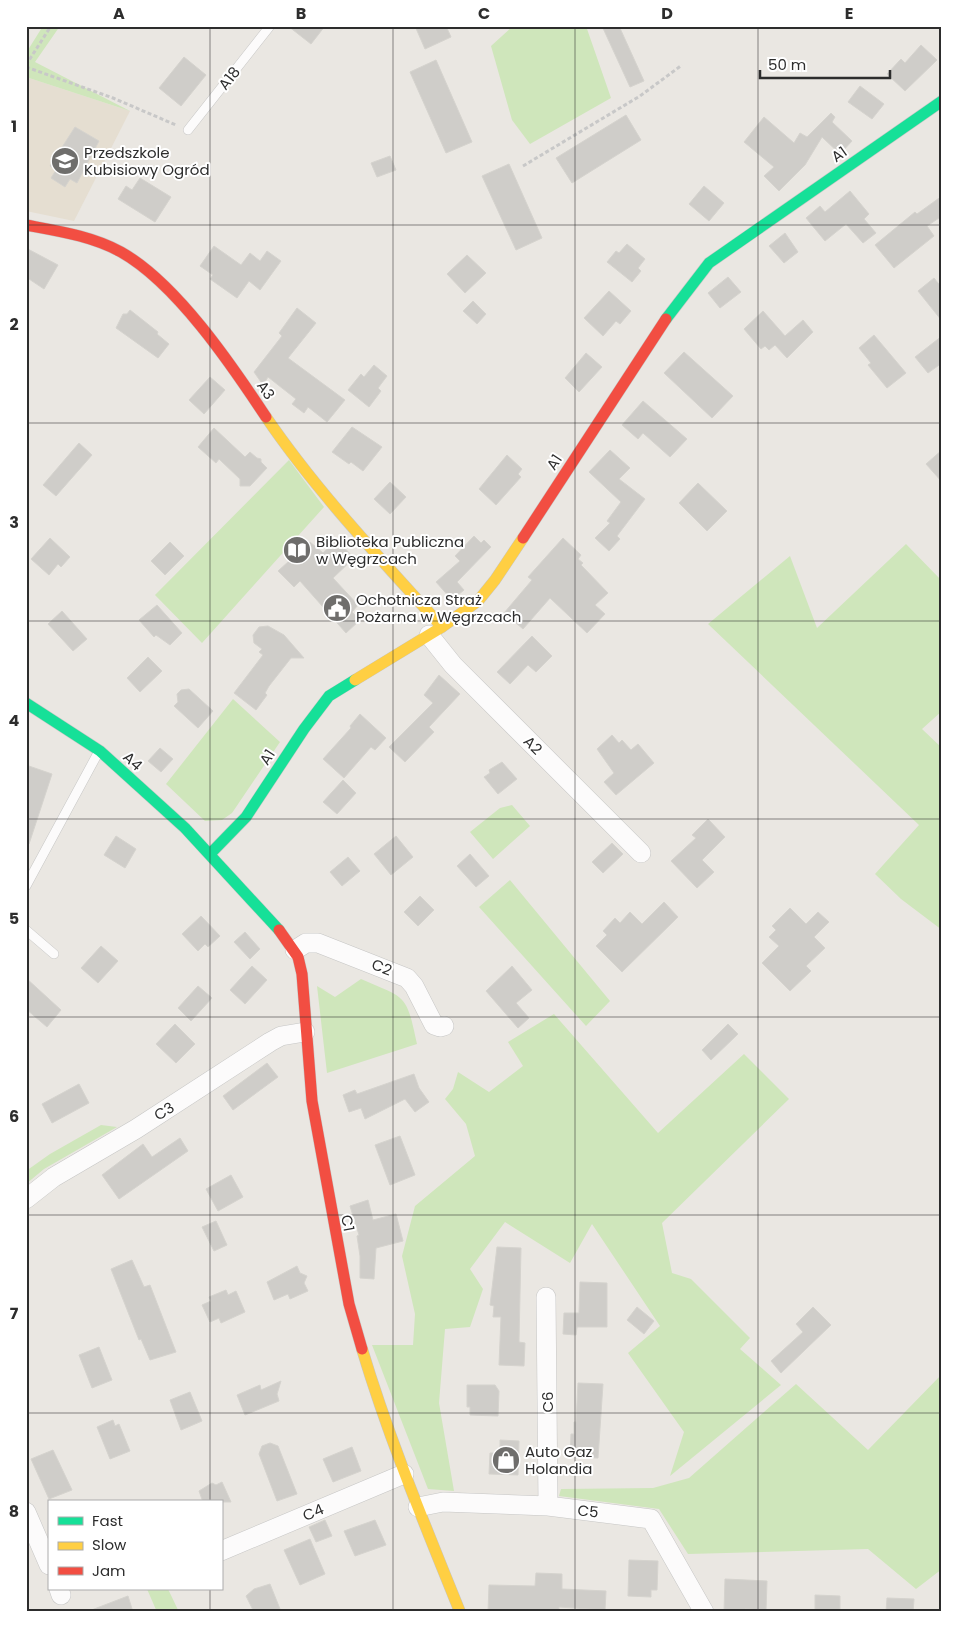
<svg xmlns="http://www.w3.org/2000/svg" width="968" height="1638" font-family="Poppins,sans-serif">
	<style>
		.education { fill: #e5ded1 }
		.green { fill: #cfe6bb }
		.building { fill: #cfcdc9; stroke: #d5d3ce }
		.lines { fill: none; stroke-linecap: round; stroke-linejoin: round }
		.lane-casing { stroke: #c6c6c5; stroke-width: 10 }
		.street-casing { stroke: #c6c6c5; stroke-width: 20 }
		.fast-casing { stroke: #c6c6c5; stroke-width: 12 }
		.slow-casing { stroke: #c6c6c5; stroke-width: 12 }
		.jam-casing { stroke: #c6c6c5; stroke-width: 12 }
		.path { stroke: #c8c8c8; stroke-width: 3; stroke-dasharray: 4 2.5; stroke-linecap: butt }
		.lane { stroke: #fcfbfb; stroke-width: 9 }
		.street { stroke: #fcfbfb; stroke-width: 19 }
		.fast { stroke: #16e098; stroke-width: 11 }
		.slow { stroke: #ffcf43; stroke-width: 11 }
		.jam { stroke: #f24e42; stroke-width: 11 }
		.grid { fill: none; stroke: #2d2d2d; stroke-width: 1; stroke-opacity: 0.55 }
		.labels { text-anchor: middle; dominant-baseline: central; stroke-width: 4; stroke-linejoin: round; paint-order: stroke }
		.street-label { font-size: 15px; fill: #2d2d2d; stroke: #fff }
		.poi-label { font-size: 15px; fill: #2d2d2d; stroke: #fff; text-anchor: start }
		.neatline { fill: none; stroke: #2d2d2d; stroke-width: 2 }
		.grid-label { font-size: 16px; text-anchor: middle; font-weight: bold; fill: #2d2d2d }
	</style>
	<rect width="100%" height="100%" fill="#eae7e2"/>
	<!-- education -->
	<path class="education" d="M26,77L130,111L74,221L26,211Z"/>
	<!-- green -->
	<path class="green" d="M43,26H60L35,62L130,111L26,77V53Z
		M513,26H586L611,98L530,144L512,120L491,46Z
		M289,460L324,507L202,643L155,595Z
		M906,544L942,581V711L922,729L942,748V930L901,899L875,874L919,825L708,624L790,556L817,628Z
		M233,699L280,742L232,813L222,820L205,821L166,784Z
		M512,805L530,826L493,859L470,832L500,808Z
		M510,880L610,1001L586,1026L479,907Z
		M361,979C407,999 406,993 417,1044L327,1073L317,986L335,997Z
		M554,1014L658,1133L744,1054L789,1099L662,1223L672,1273L691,1279L750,1338L740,1349L781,1385L670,1476L684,1432L628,1353L660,1326L592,1224L570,1263L505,1222L470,1269L483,1289L470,1327L445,1329L439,1403L454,1491L428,1489L372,1345H413L415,1314L402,1256L415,1206L475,1156L466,1124L445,1099L453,1089L458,1072L489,1092L523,1066L508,1042Z
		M101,1125L117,1127L44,1169L26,1184V1171L50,1154Z
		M942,1374V1569L916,1589L868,1549L688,1554L659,1509L559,1496L561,1489L653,1488L689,1478L796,1384L868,1450Z
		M147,1589H168L179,1612H157Z"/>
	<!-- building -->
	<path class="building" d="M288,26H325L311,44Z
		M415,26H446L451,37L425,49Z
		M602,26H619L644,81L630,87Z
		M921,45L937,60L905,91L887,74L901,59L905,63Z
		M184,57L206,75L181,106L159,88Z
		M436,60L472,142L446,153L410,72Z
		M860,86L884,104L872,119L848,102Z
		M831,113L835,117L832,122L852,141L840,154L822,137L805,165L779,191L764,176L774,167L744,142L764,117L794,143L800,133L807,137Z
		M626,115L641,140L572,183L556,158Z
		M75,127L99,141L77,183L70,179L65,187L51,178L56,170L50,166Z
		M390,156L396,170L377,177L371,163Z
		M509,164L542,238L516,250L482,176Z
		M140,178L171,197L155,222L118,199L126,186L132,190Z
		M704,186L724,203L709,221L689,204Z
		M850,191L869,214L864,219L876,233L863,243L846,224L825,241L806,218L820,206L825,212Z
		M942,196V216L927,226L934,236L894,268L875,245L915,212L917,214Z
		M785,233L798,252L784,263L769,246Z
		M627,244L645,259L638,268L641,271L632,282L607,262L616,251L619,253Z
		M214,246L241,265L250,253L260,261L267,251L281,261L260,290L249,281L237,298L210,279L213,275L200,266Z
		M26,248L58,265L44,289L26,277Z
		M467,255L486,273L465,293L447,274Z
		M728,277L741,292L720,308L708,293Z
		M934,278L942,288V321L918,291Z
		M609,291L631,311L620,324L616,321L603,336L584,318Z
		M473,301L486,314L477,324L463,311Z
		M297,308L316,323L288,358L345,400L327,422L308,407L304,413L292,404L296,399L268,377L263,385L254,372L282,336L279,333Z
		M130,310L158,332L157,334L169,344L158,358L116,328L123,314H127Z
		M763,311L785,336L803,320L813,332L787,358L775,345L769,350L765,346L761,349L744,329Z
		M874,335L906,373L887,388L868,365L871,363L859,348Z
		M942,336V363L928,373L915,357Z
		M684,352L733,396L712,418L664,373Z
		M586,353L602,367L579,392L565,378Z
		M374,365L387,376L378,388L381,391L369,407L348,390L361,374L364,377Z
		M210,377L225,390L204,414L189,400Z
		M643,401L687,439L670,457L643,433L638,439L622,425Z
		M352,427L382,447L363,471L351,462L349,464L332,452Z
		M214,428L245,457L250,452L257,458L261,459V462L267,468L250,486H240V479L219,459L216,463L198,447Z
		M79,443L92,455L56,496L43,485Z
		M610,450L630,468L619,479L645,499L617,536L620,539L609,551L595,538L610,523L607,521L621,502L589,472Z
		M942,450V482L926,464Z
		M507,455L522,469L518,474L521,477L496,505L479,489Z
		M390,482L406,497L390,514L374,499Z
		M698,483L727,511L707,531L679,503Z
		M474,536L481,543L484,540L491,547L457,582L464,590L452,600L436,582L460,561L455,556Z
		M50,538L70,557L61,567L58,564L49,575L31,559Z
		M563,538L581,555L578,559L583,563L581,565L608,593L595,605L605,614L587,633L550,598L523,629L504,613L532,580L528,577Z
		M336,539L354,558L333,578L358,605L352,612L360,620L346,633L300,581L294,587L278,571L310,542L323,553Z
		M170,542L184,556L165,575L151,561Z
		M157,605L182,633L170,645L156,635L154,637L139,620Z
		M62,611L87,639L73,651L48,624Z
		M268,626L284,635L304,658H291L269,686L265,693L267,695L256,710L234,693L263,655L259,652L262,649L254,643L253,635L259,627Z
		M532,636L552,656L536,672L528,665L510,684L497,672Z
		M148,657L162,671L140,692L127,678Z
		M439,675L460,694L429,727L434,732L405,762L389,747L433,703L424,695Z
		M189,689L213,711L198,728L174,706L178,702L177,694L181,690Z
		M360,714L386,738L375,750L371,747L344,778L323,759L351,728L350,726Z
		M612,735L619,743L622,740L631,750L638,744L654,763L616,795L604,782L614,773L597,749Z
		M160,748L173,759L161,772L148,761Z
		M502,762L517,779L498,794L484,777L490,773L489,770Z
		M26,765L52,774L29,844L26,843Z
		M343,780L356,793L337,814L323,802Z
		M708,819L725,837L702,860L714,872L697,888L671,861L696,838L692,835Z
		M116,836L136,849L125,868L104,855Z
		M396,836L413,857L391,875L374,854Z
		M612,843L623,854L603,873L592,862Z
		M470,854L489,876L476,887L457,866Z
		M348,857L360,871L342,886L330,872Z
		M420,896L434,910L418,926L404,912Z
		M664,902L678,917L622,972L596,946L607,935L603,931L615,918L620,923L630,912L642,924Z
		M790,908L806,924L818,912L829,922L814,937L825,948L806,966L811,971L790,991L762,963L779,946L769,937L776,930L772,926Z
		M201,916L220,936L208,947L205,944L198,951L182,934Z
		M245,932L260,949L250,959L234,942Z
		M101,946L118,961L98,983L81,968Z
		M252,966L267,980L245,1004L230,990Z
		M512,966L532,990L516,1003L529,1018L518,1028L486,991Z
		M26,978L61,1010L47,1027L26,1009Z
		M198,986L212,998L191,1021L178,1008Z
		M175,1024L195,1044L176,1063L156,1044Z
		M728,1024L738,1034L711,1060L702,1050Z
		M267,1063L278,1077L233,1110L223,1096Z
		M414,1074L419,1088L429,1102L415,1112L405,1099L365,1119L361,1108L349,1112L343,1095L355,1090L357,1094Z
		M79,1084L89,1103L52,1123L42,1104Z
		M400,1136L415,1175L390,1185L375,1145Z
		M180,1138L188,1151L119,1199L102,1175L143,1144L152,1157Z
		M231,1175L243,1197L218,1211L206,1189Z
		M368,1200L373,1220L396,1214L403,1241L376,1248L374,1279L360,1278V1256L357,1236L359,1235L350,1206Z
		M216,1221L227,1245L214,1251L202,1227Z
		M497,1247L521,1248L519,1342L525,1343L524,1366L499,1365L501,1317H493L494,1306L490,1305Z
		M132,1260L144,1287L150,1285L176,1352L150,1360L141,1339L139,1340L111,1269Z
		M297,1266L300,1273L307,1276L304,1283L308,1291L290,1299L288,1294L274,1300L267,1282Z
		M580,1282L607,1283V1327H577L576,1335L563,1334L564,1313H579Z
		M226,1290L228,1295L236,1291L245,1312L221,1323L219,1318L210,1322L202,1305L211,1301L209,1297Z
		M637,1307L654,1321L644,1334L627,1320Z
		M813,1307L831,1325L781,1373L771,1361L803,1332L796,1324Z
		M99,1347L112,1380L92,1388L79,1355Z
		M281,1381L277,1394L279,1401L245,1415L237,1395L260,1385L261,1390Z
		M578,1383L603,1384L598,1458L570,1457L571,1434H574V1422H576Z
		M467,1385H495L499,1391L498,1416L470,1415V1407H467Z
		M190,1392L202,1421L181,1430L170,1400Z
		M113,1420L115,1426L119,1424L130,1451L110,1459L97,1427Z
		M500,1440L519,1441L518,1475L489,1474L490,1453H500Z
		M270,1443L278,1446L297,1494L277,1501L259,1454L262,1446Z
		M352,1447L361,1471L333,1482L323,1459Z
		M53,1450L72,1490L49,1499L31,1459Z
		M222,1482L231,1502H203L199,1491L212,1483L216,1485Z
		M325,1520L332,1536L316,1542L309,1527Z
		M375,1520L386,1545L355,1556L344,1531Z
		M310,1539L325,1574L300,1585L284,1550Z
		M629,1560L658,1561L657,1590H651V1597L628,1596Z
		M536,1573L562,1574V1589L606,1591L605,1610L559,1607V1612H488L489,1585L535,1586Z
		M725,1579L767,1581L766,1610L745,1609V1612H724Z
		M270,1584L280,1609L273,1612H254L246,1596L254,1589Z
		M815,1595L840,1596V1612H815Z
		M128,1596L133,1612H90L89,1611Z
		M887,1598L914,1599L913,1612H886Z"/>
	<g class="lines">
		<defs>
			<path id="lane" d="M188,130L270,26
				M26,886L98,753
				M26,930L54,954"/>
			<path id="street" d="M429,635L453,665L641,853
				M295,950L306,943H318L407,978L414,986L434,1025L440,1027L444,1026
				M26,1199L54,1177L136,1129L270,1042L281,1036L305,1032
				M546,1297L548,1506
				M418,1507L443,1502L548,1506L651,1519L704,1612
				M26,1512L49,1565
				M221,1551L404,1474
				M59,1589L61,1595"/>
			<path id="fast" d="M666,319L709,263L942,101
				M26,703L100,751L185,828L279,930
				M210,854L246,817L304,729L329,696L355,680"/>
			<path id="slow" d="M266,417C317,492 381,559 442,627
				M355,680L442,627L478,601L495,580L523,538
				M362,1349C389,1439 425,1525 460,1612"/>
			<path id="jam" d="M26,225C58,231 92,236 121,252C176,283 231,364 266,417
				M523,538L666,319
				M279,930L298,957L302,974L312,1101L349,1304L362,1349"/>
		</defs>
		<!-- lane casing -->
		<use href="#lane" class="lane-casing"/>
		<!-- street casing -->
		<use href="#street" class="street-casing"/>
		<!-- fast casing -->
		<use href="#fast" class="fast-casing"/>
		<!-- slow casing -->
		<use href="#slow" class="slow-casing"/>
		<!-- jam casing -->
		<use href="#jam" class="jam-casing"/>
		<!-- path -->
		<path class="path" d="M26,65L51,26
			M26,67L113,98L176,125
			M523,166L640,96L682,65"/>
		<!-- lane -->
		<use href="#lane" class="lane"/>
		<!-- street -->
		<use href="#street" class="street"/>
		<!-- fast -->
		<use href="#fast" class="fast"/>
		<!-- slow -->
		<use href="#slow" class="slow"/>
		<!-- jam -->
		<use href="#jam" class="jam"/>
	</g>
	<!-- grid -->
	<path class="grid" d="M210,26V1502M393,26V1612M575,26V1612M758,26V1612M26,225H942M26,423H942M26,621H942M26,819H942M26,1017H942M26,1215H942M26,1413H942M210,1589V1612"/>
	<!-- icons -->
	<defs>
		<symbol id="school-disc" viewBox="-11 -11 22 22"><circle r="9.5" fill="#6f6e6c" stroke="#fff"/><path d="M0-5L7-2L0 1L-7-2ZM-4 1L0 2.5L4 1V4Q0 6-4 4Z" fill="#fff"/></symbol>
		<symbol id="library-disc" viewBox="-11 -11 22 22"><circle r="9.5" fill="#6f6e6c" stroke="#fff"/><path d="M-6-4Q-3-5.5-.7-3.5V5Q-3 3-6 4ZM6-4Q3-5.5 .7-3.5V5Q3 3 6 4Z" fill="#fff"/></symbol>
		<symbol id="civic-disc" viewBox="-11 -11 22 22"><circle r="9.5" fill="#6f6e6c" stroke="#fff"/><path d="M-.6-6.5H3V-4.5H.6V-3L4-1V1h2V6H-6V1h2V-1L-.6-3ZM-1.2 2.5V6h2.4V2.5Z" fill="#fff"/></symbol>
		<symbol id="shop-disc" viewBox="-11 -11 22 22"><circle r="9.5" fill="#6f6e6c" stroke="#fff"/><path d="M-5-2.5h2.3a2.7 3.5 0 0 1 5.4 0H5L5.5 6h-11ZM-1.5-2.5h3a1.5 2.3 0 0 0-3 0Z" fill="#fff"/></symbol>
	</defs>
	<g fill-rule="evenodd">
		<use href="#school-disc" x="49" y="145" width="32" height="32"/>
		<use href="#library-disc" x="281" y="534" width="32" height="32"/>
		<use href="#civic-disc" x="321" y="592" width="32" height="32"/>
		<use href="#shop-disc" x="490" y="1444" width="32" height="32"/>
	</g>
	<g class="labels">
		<!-- street labels -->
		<g class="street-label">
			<text transform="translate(229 78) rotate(-52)">A18</text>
			<text transform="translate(839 154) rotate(-35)">A1</text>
			<text transform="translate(266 390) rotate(56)">A3</text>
			<text transform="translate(554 462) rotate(-57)">A1</text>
			<text transform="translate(533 745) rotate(45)">A2</text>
			<text transform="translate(267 757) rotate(-57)">A1</text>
			<text transform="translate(133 761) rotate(43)">A4</text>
			<text transform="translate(382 967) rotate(22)">C2</text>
			<text transform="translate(164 1111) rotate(-32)">C3</text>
			<text transform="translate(348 1223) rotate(79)">C1</text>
			<text transform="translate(547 1402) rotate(-90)">C6</text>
			<text transform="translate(588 1511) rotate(7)">C5</text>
			<text transform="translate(313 1512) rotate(-23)">C4</text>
		</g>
		<!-- poi labels -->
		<g class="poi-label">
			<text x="84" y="152">Przedszkole<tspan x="84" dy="17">Kubisiowy Ogród</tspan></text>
			<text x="316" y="541">Biblioteka Publiczna<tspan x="316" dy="17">w Węgrzcach</tspan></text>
			<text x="356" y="599">Ochotnicza Straż<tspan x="356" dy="17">Pożarna w Węgrzcach</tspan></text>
			<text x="525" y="1451">Auto Gaz<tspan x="525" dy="17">Holandia</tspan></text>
		</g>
	</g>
	<!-- border -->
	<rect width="968" height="1638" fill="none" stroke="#ffffff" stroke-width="55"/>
	<!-- legend -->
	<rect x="48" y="1500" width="175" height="90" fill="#ffffff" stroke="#ababab"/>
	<rect x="58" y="1517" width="25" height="8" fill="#16e098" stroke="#ababab"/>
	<text x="92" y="1526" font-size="15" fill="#2d2d2d">Fast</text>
	<rect x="58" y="1542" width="25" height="8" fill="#ffcf43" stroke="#ababab"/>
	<text x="92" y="1550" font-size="15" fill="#2d2d2d">Slow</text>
	<rect x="58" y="1567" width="25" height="8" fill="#f24e42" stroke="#ababab"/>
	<text x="92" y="1576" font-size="15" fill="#2d2d2d">Jam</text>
	<!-- scale -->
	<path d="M760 70v8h130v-8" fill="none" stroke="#2d2d2d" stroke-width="2.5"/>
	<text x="768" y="70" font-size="15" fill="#2d2d2d" stroke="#ffffff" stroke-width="4" paint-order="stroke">50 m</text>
	<rect x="28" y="28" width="912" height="1582" class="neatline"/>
	<g class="grid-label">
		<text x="119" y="19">A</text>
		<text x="301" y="19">B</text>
		<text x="484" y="19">C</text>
		<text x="667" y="19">D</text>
		<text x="849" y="19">E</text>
		<text x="14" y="132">1</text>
		<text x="14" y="330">2</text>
		<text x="14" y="528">3</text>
		<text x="14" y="726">4</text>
		<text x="14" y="924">5</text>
		<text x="14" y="1122">6</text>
		<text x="14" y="1319">7</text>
		<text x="14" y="1517">8</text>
	</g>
</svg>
